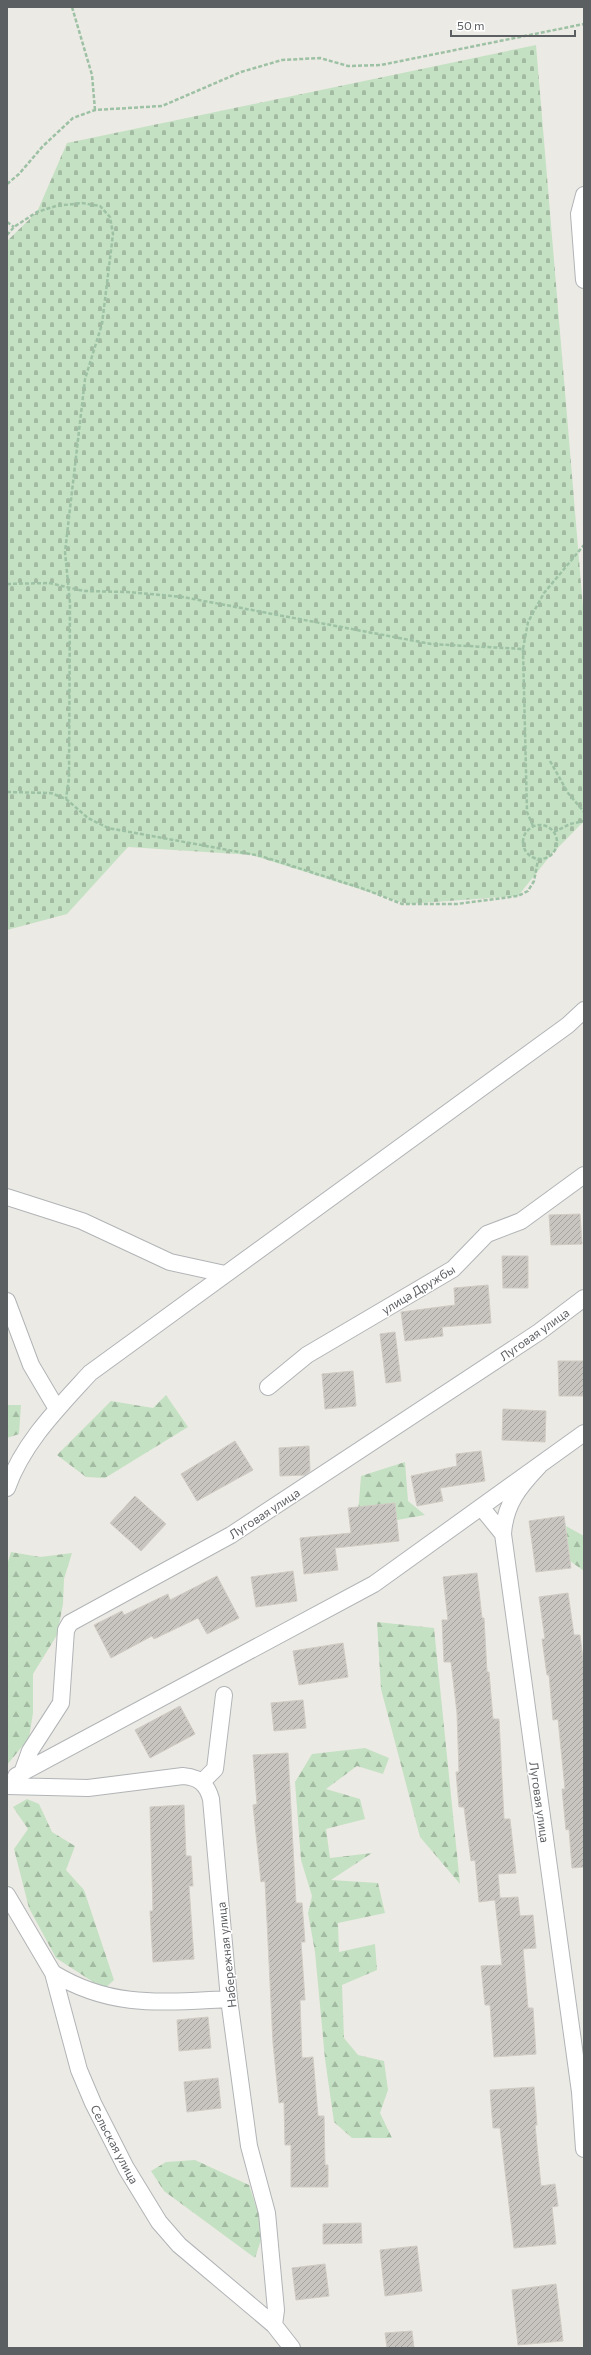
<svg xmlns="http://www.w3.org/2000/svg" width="591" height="2355" font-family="Commissioner,sans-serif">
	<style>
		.forest { fill: url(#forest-firs) }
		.cemetery { fill: url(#cemetery-stones) }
		.building { fill: url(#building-hatch); stroke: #d0cbc3 }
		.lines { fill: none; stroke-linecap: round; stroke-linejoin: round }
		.street-casing { stroke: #b1b4b7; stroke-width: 18 }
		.path { stroke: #9dc1a4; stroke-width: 2.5; stroke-dasharray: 4 2; stroke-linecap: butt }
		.street { stroke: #fff; stroke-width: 16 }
		.labels { text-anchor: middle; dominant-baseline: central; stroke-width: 3; stroke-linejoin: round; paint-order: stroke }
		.street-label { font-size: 12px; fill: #5c5f62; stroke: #fff }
	</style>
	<defs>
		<pattern id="forest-firs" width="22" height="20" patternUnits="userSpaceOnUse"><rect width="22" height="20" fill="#c5e1c3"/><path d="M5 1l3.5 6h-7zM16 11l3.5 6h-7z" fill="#a3baa2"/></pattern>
		<pattern id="cemetery-stones" width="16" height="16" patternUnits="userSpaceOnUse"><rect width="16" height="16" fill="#c5e1c3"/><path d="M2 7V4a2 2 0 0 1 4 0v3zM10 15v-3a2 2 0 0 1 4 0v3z" fill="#a3baa2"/></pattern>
		<pattern id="building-hatch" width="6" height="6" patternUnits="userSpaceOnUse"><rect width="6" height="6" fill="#c8c5c0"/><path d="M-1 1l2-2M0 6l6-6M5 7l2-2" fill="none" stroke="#a6a39f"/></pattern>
	</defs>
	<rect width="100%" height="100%" fill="#eceae4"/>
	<!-- forest -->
	<path class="forest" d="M166,1395L188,1427L105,1478L86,1477L57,1455L111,1401L153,1408Z
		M7,1405H21L19,1434L7,1438Z
		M405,1462L408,1501L425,1515L397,1520L395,1503L358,1514L361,1476Z
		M566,1526L584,1536V1571L570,1561Z
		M11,1552L40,1557L72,1553L64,1579L63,1604L57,1635L33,1674V1713L29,1738L7,1765V1565Z
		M377,1622L434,1628L460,1884L420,1837L381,1689Z
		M365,1748L389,1758L383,1774L357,1766L326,1789L360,1799L365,1819L326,1829L330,1858L372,1853L331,1880L378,1883L385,1913L338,1923L339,1952L375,1944L377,1970L342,1985L344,2038L358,2055L384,2061L388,2090L380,2113L392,2138H352L334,2122L325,2059L315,1952L308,1913L312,1896L301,1860L295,1782L312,1754Z
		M27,1799L39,1804L52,1832L75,1846L66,1870L84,1890L114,1980L104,1989L56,1958L29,1908L14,1849L28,1829L13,1807Z
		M195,2160L249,2185L264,2231L255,2258L164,2191L151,2171L166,2162Z"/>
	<!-- cemetery -->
	<path class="cemetery" d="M536,45L584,619V821L550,856L518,896L407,904L252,855L128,847L67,914L7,930V241L37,212L67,143Z"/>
	<!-- building -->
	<path class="building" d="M580,1214L582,1244L551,1245L549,1215Z
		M502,1256H528V1288H503Z
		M488,1285L491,1323L442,1327L443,1336L405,1341L401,1312L455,1305L454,1288Z
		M395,1332L401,1381L386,1383L380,1334Z
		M558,1361H584V1396H559Z
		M353,1371L356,1406L325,1409L322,1374Z
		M503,1409L546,1411L545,1442L502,1440Z
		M235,1441L253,1470L197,1501L181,1474Z
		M309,1446L310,1471L305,1475L280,1476L279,1448Z
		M481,1451L485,1481L440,1488L443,1501L417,1506L411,1476L457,1466L456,1454Z
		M135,1496L166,1524L141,1551L110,1523Z
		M395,1503L399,1541L335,1548L338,1570L304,1574L300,1538L351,1533L348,1508Z
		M564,1516L571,1568L536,1572L529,1521Z
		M293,1571L297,1601L256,1607L251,1577Z
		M477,1573L482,1618H484L487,1672H489L493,1719H499L504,1819H510L516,1873L498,1874L500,1898L518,1897L520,1916L533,1915L536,1948L523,1949L528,2008H533L536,2054L494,2057L490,2005H485L481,1966L502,1965L495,1900L479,1902L475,1860L471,1861L464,1807H459L456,1772H459L457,1713L451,1662H444L442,1620H448L443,1577Z
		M217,1576L239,1618L207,1634L198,1618L154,1639L152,1636L111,1658L94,1625L122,1611L124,1615L168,1594L170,1600Z
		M568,1593L574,1635H580L584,1668V1867L572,1868L569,1829L566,1830L562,1789H565L558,1719L553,1720L549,1675H547L542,1639H545L539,1597Z
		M343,1643L348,1677L299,1685L293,1651Z
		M303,1700L306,1728L274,1731L271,1703Z
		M180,1706L195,1734L150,1758L135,1730Z
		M288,1753L296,1903H302L305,1942H301L305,2000H300L302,2058L313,2057L318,2116H324L325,2165H328V2187H291V2145H285L284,2102L279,2103L273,2043L265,1881L261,1882L253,1805L257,1804L253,1755Z
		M184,1805L186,1856H191L193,1886H189L194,1959L153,1962L150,1911H153L150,1807Z
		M208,2017L211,2048L179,2051L177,2020Z
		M218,2078L221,2108L187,2112L184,2082Z
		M534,2087L537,2125H535L541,2186L555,2184L558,2206L552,2207L556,2244L514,2248L500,2128H493L490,2090Z
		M361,2223L362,2243L323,2244V2224Z
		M417,2246L422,2291L385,2296L380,2250Z
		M325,2264L329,2296L296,2300L292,2268Z
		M556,2284L563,2341L518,2345L512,2290Z
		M412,2331L414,2348H387L385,2333Z"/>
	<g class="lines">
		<defs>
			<path id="street" d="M584,195L579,214L584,280
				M7,1197L82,1221L170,1262L225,1274
				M7,1301L31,1365L57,1409
				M268,1387L307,1355L453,1269L487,1234L521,1221L584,1175
				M539,1466C519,1487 505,1504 503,1534L580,2092L584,2149
				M7,1488C23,1443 58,1408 90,1373L568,1025L584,1010
				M481,1507L503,1534
				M22,1773L30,1751L61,1703L66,1630L70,1623L231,1535L539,1332L584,1298
				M16,1776L374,1584L584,1433
				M202,1782L215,1769L224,1695
				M7,1786L88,1788L183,1776C199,1777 207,1784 211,1799L229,1999L249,2146L267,2213L276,2310L274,2325
				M7,1895L53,1973L79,2070L93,2103L126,2168L159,2222L179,2245L274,2325L292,2348
				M53,1973C112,2009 163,2002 229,1999"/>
		</defs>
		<!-- street casing -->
		<use href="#street" class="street-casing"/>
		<!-- path -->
		<path class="path" d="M72,7L92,75L95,110
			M7,184L19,174L43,146L73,118L95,110L162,106L241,72L282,60L320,58L348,66L381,65L584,24
			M7,222L14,227
			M7,235L14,227L37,212L56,206L82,203L100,206L110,217L113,234L102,324L85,379L65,552L70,603L69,778L66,799
			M7,584L49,583L84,591L128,592L183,597L431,644L523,649L527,812L533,826
			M523,649L528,622L544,593L584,545
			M550,761L568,793L584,812
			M7,792L51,793L66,799L88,818L108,828L261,856L364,889L402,904H457L518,896L528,891L534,881L538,860
			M523 842a17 17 0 1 1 34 0a17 17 0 1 1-34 0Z
			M554,832L570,824L584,821"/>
		<!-- street -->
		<use href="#street" class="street"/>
	</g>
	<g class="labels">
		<!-- street labels -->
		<g class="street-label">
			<text transform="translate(418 1289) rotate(-31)">улица Дружбы</text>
			<text transform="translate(534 1334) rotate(-35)">Луговая улица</text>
			<text transform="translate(264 1513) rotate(-33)">Луговая улица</text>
			<text transform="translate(540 1802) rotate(82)">Луговая улица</text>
			<text transform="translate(226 1955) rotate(-96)">Набережная улица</text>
			<text transform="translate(115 2144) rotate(62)">Сельская улица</text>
		</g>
	</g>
	<!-- border -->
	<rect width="591" height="2355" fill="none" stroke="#5c5f62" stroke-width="16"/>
	<!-- scale -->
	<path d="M451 30v6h124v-6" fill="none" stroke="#5c5f62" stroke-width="2"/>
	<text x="457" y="30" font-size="12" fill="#5c5f62" stroke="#ffffff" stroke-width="3" paint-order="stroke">50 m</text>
</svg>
